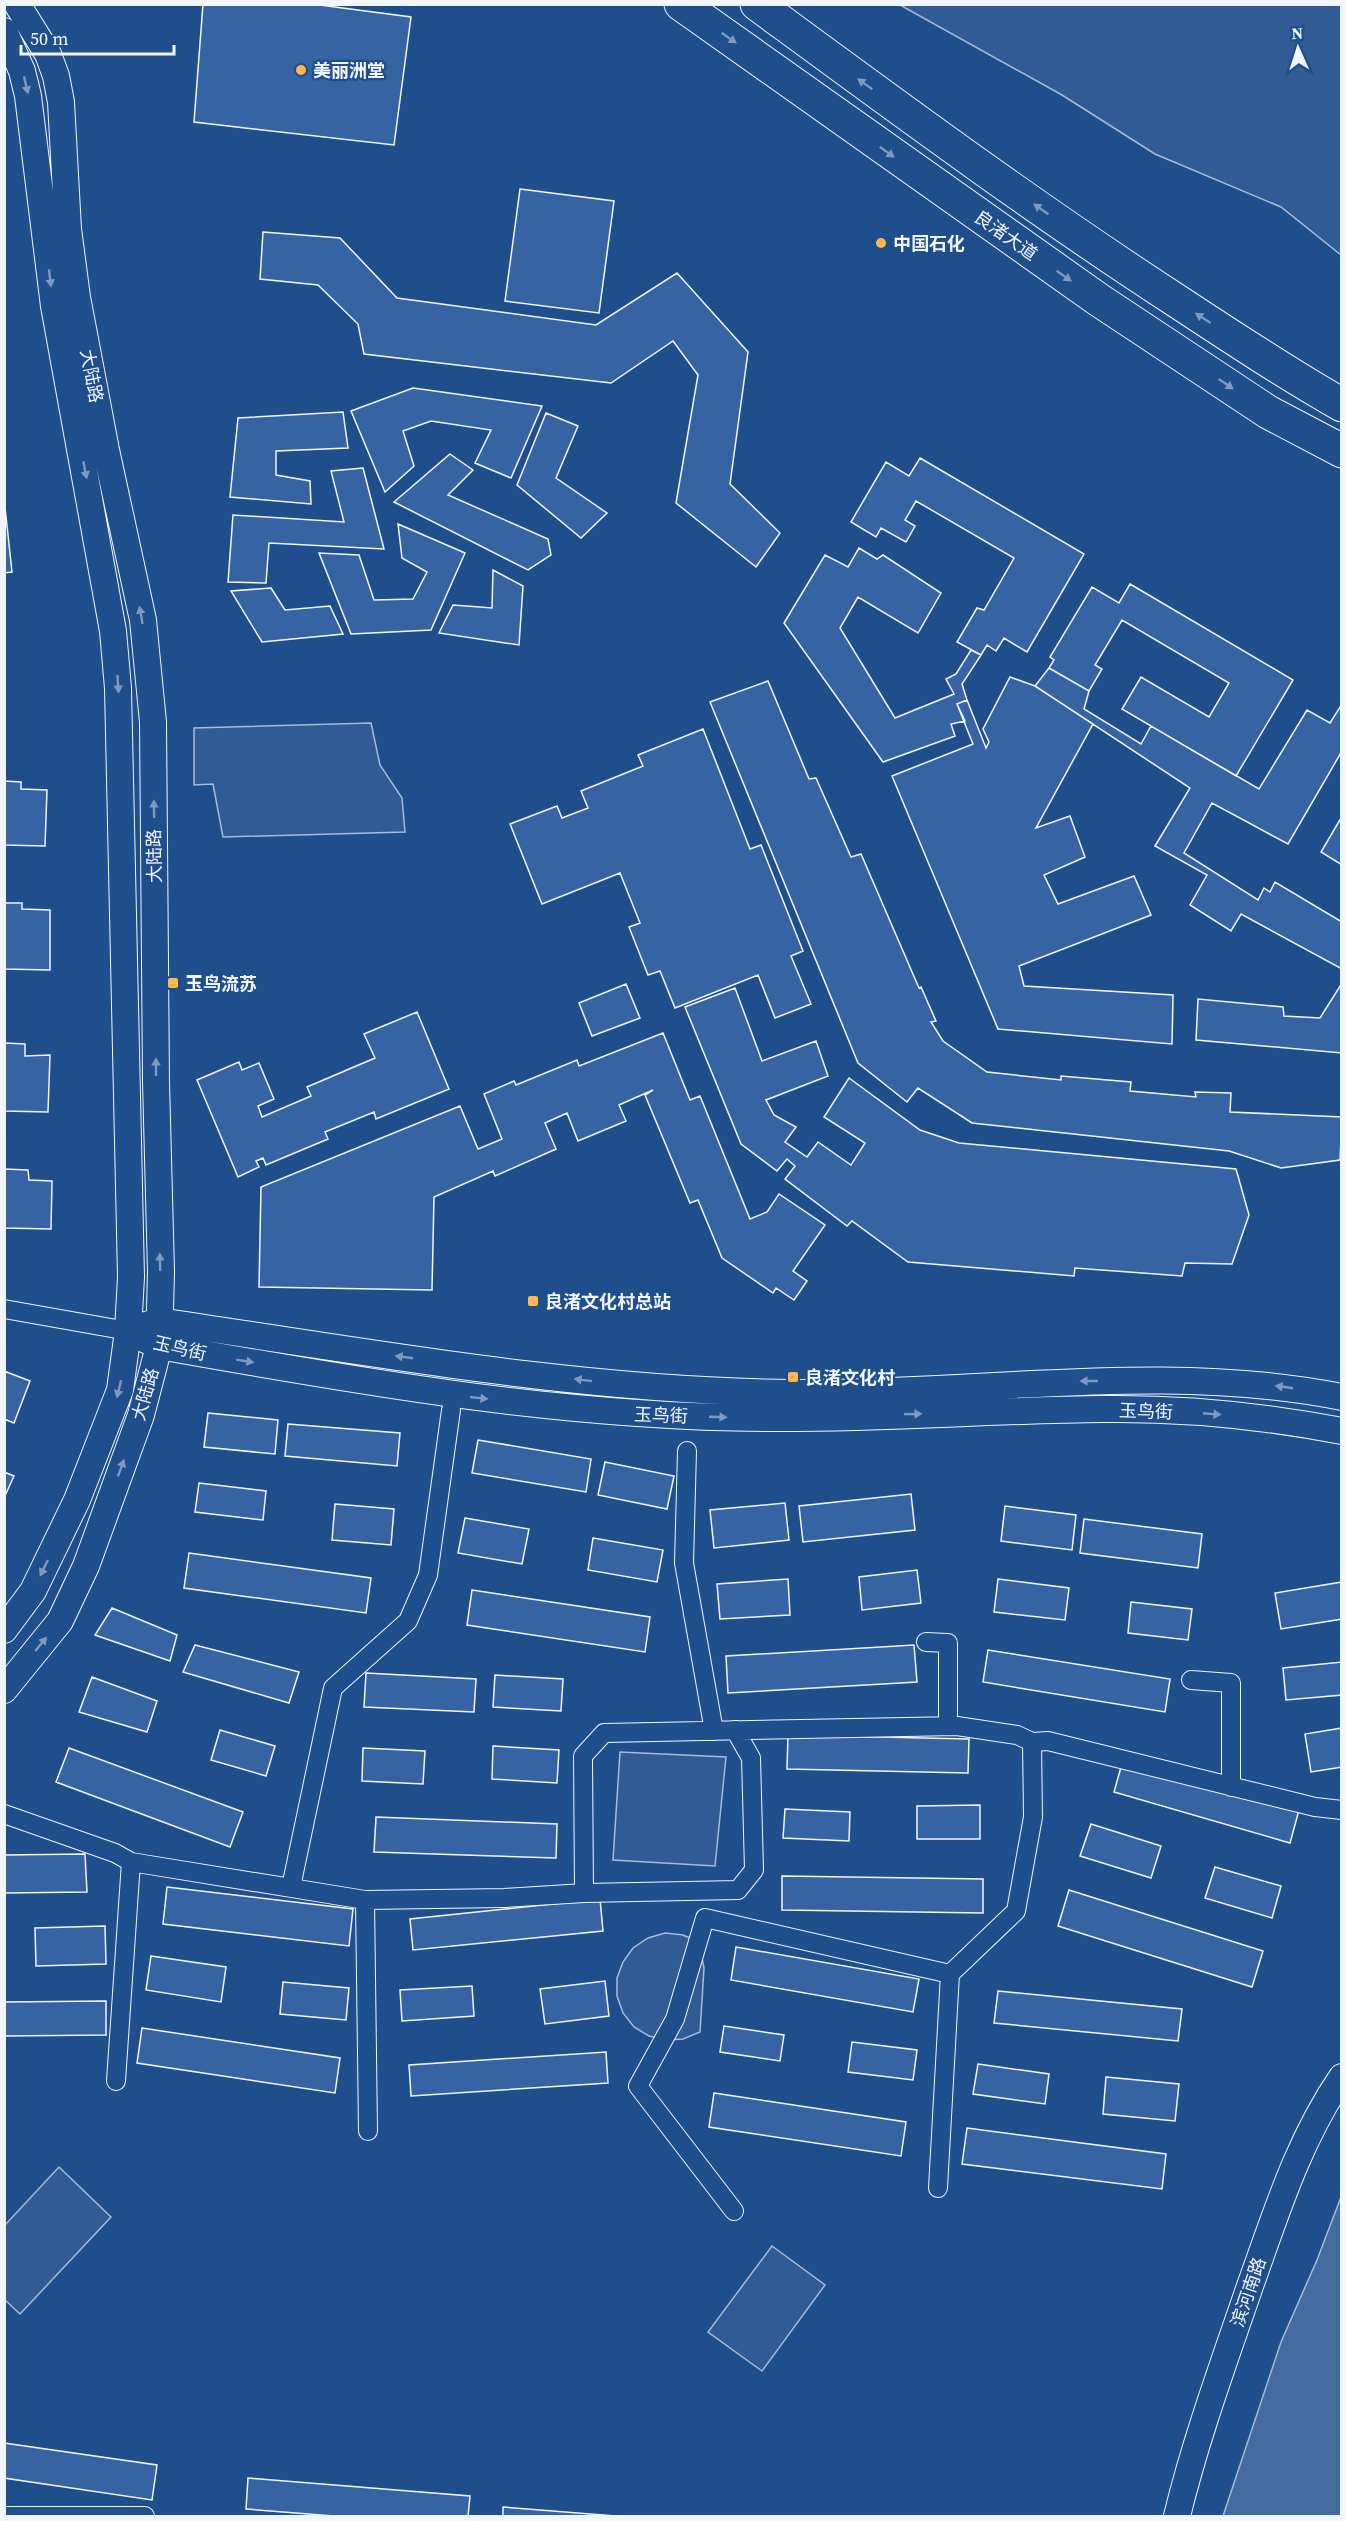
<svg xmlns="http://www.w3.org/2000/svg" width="1346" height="2521" font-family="'Source Serif 4','Noto Sans SC',serif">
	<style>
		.built { fill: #305b95; stroke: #a8bbd7; stroke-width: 1.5 }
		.water { fill: #446ba0; stroke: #a8bbd7; stroke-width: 1.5 }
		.building { fill: #3563a3; stroke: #f2f6ff; stroke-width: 1.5 }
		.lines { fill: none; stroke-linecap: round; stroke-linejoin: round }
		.street-casing { stroke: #f2f6ff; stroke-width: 20 }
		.secondary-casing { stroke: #f2f6ff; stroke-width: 28 }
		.highway-casing { stroke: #f2f6ff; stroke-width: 35 }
		.street { stroke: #1f4e8c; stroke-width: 18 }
		.secondary { stroke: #1f4e8c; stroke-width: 26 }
		.highway { stroke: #1f4e8c; stroke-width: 33 }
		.oneway { fill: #7e9ac0 }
		.poi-dot { fill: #ffb74d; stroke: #1f4e8c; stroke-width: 2 }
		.labels { text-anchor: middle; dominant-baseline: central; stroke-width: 4.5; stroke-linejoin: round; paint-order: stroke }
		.poi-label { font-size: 18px; font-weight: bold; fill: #f2f6ff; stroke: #1f4e8c; text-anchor: start }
		.street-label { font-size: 18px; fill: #f2f6ff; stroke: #1f4e8c }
	</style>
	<rect width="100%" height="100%" fill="#1f4e8c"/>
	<!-- built -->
	<path class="built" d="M900,5H1341V255L1281,207L1155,154L1062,95Z
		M371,723L380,765L402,798L405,832L223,837L213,784L194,785V728Z
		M620,1752L726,1757L715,1866L613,1860Z
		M665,1933L683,1935L699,1942L704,1968L700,2032L683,2039L666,2040L649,2036L634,2027L623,2013L617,1996V1978L623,1962L633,1948L648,1938Z
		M59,2167L111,2217L20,2314L5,2300V2225Z
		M772,2246L825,2285L762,2371L708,2332Z"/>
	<!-- water -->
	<path class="water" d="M1341,2197V2516H1223L1281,2342L1317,2260Z"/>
	<!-- building -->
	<path class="building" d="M203,4H312L411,17L394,145L194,122Z
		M520,189L614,201L599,313L505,301Z
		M263,232L340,238L397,298L596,325L677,273L748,352L730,484L780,533L756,567L676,503L698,375L673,341L611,383L364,354L358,324L318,285L260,279Z
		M413,388L542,406L511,478L475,463L491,430L431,421L403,431L414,466L385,492L351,411Z
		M343,412L348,448L276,451V475L310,481L311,504L230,497L238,418Z
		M546,413L578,426L556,478L607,513L581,538L517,485Z
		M450,454L473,470L448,495L548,539L551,555L528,570L394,502Z
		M920,458L1084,554L1027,652L1004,638L996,651L987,645L981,655L957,642L977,608L984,610L1014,558L916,501L905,520L915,526L906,542L881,528L876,537L851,522L886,462L909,476Z
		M363,468L384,549L269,543L266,583L228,582L233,515L344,522L331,471Z
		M4,498L12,572L4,573Z
		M398,524L465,553L431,630L351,634L319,553L359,555L374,600L413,599L427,572L402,558Z
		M859,548L877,559L883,555L941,593L918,633L858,597L840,628L895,718L954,694L946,679L956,674L971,650L981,655L962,684L967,700L957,704L965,721L951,724L955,736L883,762L784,623L825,555L848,567Z
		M493,570L523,586L519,645L439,633L453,605L492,608Z
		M1130,584L1293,680L1236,776L1122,709L1141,677L1209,717L1229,683L1122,620L1095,665L1102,669L1089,691L1049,668L1054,660L1050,657L1092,587L1119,603Z
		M271,588L285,610L330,606L343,634L262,642L231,591Z
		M1049,668L1089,691L1084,709L1141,744L1151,726L1259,789L1307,710L1330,723L1342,704V751L1288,844L1212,803L1184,853L1258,900L1264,888L1270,892L1275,882L1342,922V969L1241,914L1231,931L1190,905L1207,875L1155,846L1190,788L1035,686Z
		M1010,677L1035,686L1093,724L1036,828L1070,816L1085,857L1044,875L1058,904L1134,876L1151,915L1019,966L1024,986L1173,995L1172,1044L998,1029L892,776L973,744L957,704L967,700L986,748L989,742L983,729Z
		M768,681L809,779L816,778L851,857L861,854L919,988L921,987L936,1021L931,1022L943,1041L987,1072L1061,1080V1076L1131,1082L1130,1091L1196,1097L1195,1092L1231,1093L1230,1112L1342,1117L1340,1160L1281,1168L1229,1151L972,1123L918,1088L907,1102L858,1063L710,702Z
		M703,729L750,849L761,845L803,951L791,956L811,1004L775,1018L758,975L675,1008L660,971L648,975L629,927L640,923L620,873L542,904L510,824L557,806L562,818L588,808L581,791L643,766L638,755Z
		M4,781L21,782V789L47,790L45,846L4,845Z
		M1341,818H1342V865L1321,852Z
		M4,903H22V909L50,910V970L4,969Z
		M1342,983V1053L1196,1040L1198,999L1283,1007L1284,1016L1320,1018Z
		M626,984L640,1018L592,1036L579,1003Z
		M735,988L762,1061L816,1041L828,1076L766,1100L774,1115L796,1127L785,1142L807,1157L818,1142L851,1165L865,1143L824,1117L849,1078L920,1130L959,1143L1236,1169L1249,1215L1232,1264L1185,1263L1182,1276L1075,1268L1074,1276L908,1262L852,1221L847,1226L785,1179L795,1166L787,1159L777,1171L741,1144L685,1007Z
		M417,1012L449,1089L376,1119L374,1112L325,1132L328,1139L266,1165L263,1158L256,1161L259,1167L238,1177L197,1080L239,1062L242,1070L259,1063L274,1099L258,1106L262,1117L311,1096L307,1087L375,1058L364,1034Z
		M663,1033L690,1100L700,1096L750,1219L767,1212L779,1194L825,1225L793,1271L807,1281L794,1300L776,1288L773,1293L722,1258L698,1200L690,1203L645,1095L653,1090L619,1105L626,1121L578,1141L567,1113L545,1123L556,1149L495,1176L493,1171L434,1197L432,1290L259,1287L261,1187L460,1106L478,1149L502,1139L484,1094L514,1081L516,1085L577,1060L579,1066Z
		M4,1043L25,1044V1056L50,1055L48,1112L4,1111Z
		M4,1169L28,1170L29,1180L52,1181L51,1229L4,1228Z
		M4,1371L30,1381L14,1423L4,1419Z
		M208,1413L278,1420L275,1454L204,1447Z
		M288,1424L400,1433L397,1466L285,1456Z
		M478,1440L591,1459L586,1492L472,1473Z
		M605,1462L674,1476L667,1509L598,1495Z
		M4,1472L14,1476L4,1498Z
		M199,1483L266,1491L263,1520L195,1512Z
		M911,1494L915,1530L803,1542L799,1506Z
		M785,1503L789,1540L714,1548L710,1510Z
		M335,1504L394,1509L391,1545L332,1540Z
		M1005,1506L1076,1515L1072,1550L1001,1541Z
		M465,1518L529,1529L522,1564L458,1553Z
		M1084,1519L1202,1534L1198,1568L1080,1553Z
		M593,1538L663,1550L657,1582L588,1570Z
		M189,1553L371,1578L366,1613L184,1588Z
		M917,1570L921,1603L862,1610L859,1577Z
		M788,1579L790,1615L720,1619L717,1584Z
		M998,1579L1069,1588L1065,1620L994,1612Z
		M1342,1582V1619L1281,1629L1275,1593Z
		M472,1590L650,1617L645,1652L467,1625Z
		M1131,1602L1192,1609L1188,1640L1128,1633Z
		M112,1608L177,1635L170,1661L95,1635Z
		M195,1645L299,1672L289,1703L183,1672Z
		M914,1645L917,1682L728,1693L726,1656Z
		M988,1650L1170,1679L1165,1712L983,1682Z
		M1342,1662V1695L1286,1700L1283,1668Z
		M366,1673L476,1679L474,1712L364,1707Z
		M495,1675L563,1679L561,1711L493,1707Z
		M92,1677L157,1701L147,1732L79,1712Z
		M1342,1728V1767L1311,1772L1305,1734Z
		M220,1730L275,1746L266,1776L211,1760Z
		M788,1735L969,1739L968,1773L787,1769Z
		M493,1746L559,1750L557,1783L492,1779Z
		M69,1748L243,1812L230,1847L56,1782Z
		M363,1748L425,1751L423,1784L362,1781Z
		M1123,1760L1299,1810L1290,1843L1114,1792Z
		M980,1805V1839H917V1806Z
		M785,1809L850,1812L849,1841L783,1838Z
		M376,1817L557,1824L556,1858L374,1852Z
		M1091,1824L1161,1846L1151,1878L1080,1856Z
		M85,1854L87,1892L4,1893V1855Z
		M1215,1867L1281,1886L1272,1918L1205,1898Z
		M782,1876L983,1879V1913L782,1910Z
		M167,1887L353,1909L349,1946L163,1924Z
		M1069,1890L1263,1951L1252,1987L1058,1926Z
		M600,1899L603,1931L413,1950L410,1919Z
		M105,1926L106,1964L36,1966L35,1928Z
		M736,1947L919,1979L913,2012L731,1980Z
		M151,1956L226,1967L221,2002L146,1990Z
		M605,1981L609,2016L545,2024L540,1989Z
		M283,1982L349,1988L346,2020L280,2014Z
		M472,1986L474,2016L402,2021L400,1990Z
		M998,1991L1182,2009L1178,2041L994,2023Z
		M106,2001V2035L4,2036V2002Z
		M724,2026L784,2035L780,2061L720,2052Z
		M142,2028L340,2058L335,2093L137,2063Z
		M852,2042L917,2050L913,2080L848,2072Z
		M606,2052L608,2083L411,2096L409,2065Z
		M978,2064L1049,2074L1045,2104L973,2094Z
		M1106,2077L1179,2084L1175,2121L1103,2114Z
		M714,2093L906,2122L901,2156L709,2127Z
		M967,2128L1166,2154L1162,2189L962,2164Z
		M4,2443L157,2465L152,2500L4,2478Z
		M248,2478L470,2496L468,2516H334L246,2509Z
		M503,2507L616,2516H503Z"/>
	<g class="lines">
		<defs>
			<path id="street" d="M4,1309L128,1331
				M687,1451L684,1563L714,1731
				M926,1642L948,1643V1726
				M1191,1680L1231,1683V1787
				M4,1814L115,1853L131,1862L365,1900L504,1898L584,1893L583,1756L604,1733L957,1726L1017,1735L1032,1742L1048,1741L1315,1807L1342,1810
				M291,1887L333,1688L408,1621L428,1575L451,1410
				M584,1893L738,1890L754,1870L751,1758L735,1730
				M365,1900L368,2131
				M116,2081L131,1862
				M938,2188L950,1974L1016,1911L1033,1817L1032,1742
				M734,2211L638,2086L675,2019L705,1918L950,1974
				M4,2516H145"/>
			<path id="secondary" d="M4,31L22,71L28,96L54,306L113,631L118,688L131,1277L128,1331L120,1390L77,1500L33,1591L4,1630
				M143,1326L159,1321C369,1352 580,1391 793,1393C976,1395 1161,1361 1342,1397
				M144,1339L159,1346C362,1382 562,1417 769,1418C881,1419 992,1410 1104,1409C1183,1408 1264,1416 1342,1431
				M4,1690L60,1621L86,1566L141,1415L159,1346L161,1272L156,1082L153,722L143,620L106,450L77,297L68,229L61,102L56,76L48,54L17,4
				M1177,2516C1196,2438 1224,2362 1250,2286C1276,2214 1298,2141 1342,2077"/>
			<path id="highway" d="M681,4L1099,300L1268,412L1342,451
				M757,4C896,106 1035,209 1180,303C1233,338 1286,373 1342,405"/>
		</defs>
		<!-- street casing -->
		<use href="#street" class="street-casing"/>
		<!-- secondary casing -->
		<use href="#secondary" class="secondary-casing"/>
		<!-- highway casing -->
		<use href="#highway" class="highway-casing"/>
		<!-- street -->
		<use href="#street" class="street"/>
		<!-- secondary -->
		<use href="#secondary" class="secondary"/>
		<!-- highway -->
		<use href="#highway" class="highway"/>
	</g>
	<!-- one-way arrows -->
	<defs><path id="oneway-solid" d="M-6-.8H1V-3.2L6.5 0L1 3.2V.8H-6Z" transform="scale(1.5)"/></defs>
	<g class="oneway">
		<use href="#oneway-solid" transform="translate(729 38) rotate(35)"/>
		<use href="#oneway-solid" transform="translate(865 84) rotate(-144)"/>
		<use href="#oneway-solid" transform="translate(26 85) rotate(77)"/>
		<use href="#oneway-solid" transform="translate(887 152) rotate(36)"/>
		<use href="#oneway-solid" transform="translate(1041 209) rotate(-145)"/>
		<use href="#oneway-solid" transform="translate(1064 276) rotate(35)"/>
		<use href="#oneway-solid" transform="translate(50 278) rotate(83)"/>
		<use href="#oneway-solid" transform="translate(1203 318) rotate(-147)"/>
		<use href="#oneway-solid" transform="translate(1226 384) rotate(34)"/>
		<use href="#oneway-solid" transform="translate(85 470) rotate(79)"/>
		<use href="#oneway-solid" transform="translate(141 615) rotate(-100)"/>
		<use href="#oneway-solid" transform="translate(118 684) rotate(86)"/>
		<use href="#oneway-solid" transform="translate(154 809) rotate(-91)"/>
		<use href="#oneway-solid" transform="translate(156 1067) rotate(-90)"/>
		<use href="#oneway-solid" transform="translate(160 1262) rotate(-91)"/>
		<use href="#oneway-solid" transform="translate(404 1357) rotate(-172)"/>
		<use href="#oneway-solid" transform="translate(245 1361) rotate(9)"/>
		<use href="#oneway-solid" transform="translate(583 1380) rotate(-173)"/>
		<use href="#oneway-solid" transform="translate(1089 1381) rotate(-180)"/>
		<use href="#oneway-solid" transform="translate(1284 1387) rotate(-172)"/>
		<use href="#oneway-solid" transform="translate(119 1389) rotate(104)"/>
		<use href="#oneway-solid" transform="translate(479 1398) rotate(6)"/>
		<use href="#oneway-solid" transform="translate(913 1414) rotate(-1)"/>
		<use href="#oneway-solid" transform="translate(1212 1414) rotate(5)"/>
		<use href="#oneway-solid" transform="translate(718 1417) rotate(2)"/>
		<use href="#oneway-solid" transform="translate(121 1468) rotate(-70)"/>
		<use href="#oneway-solid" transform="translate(44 1568) rotate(116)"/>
		<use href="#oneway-solid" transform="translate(41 1644) rotate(-51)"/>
	</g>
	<!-- markers -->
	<g class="poi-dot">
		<circle cx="301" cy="70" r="6"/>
		<circle cx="881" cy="243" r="6"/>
		<rect x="167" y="977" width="12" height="12" rx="3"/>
		<rect x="527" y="1295" width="12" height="12" rx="3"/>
		<rect x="787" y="1371" width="12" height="12" rx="3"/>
	</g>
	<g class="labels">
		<!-- poi labels -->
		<g class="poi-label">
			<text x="313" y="70">美丽洲堂</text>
			<text x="893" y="243">中国石化</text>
			<text x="185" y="983">玉鸟流苏</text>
			<text x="545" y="1301">良渚文化村总站</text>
			<text x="805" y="1377">良渚文化村</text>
		</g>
		<!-- street labels -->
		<g class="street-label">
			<text transform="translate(1006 235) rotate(35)">良渚大道</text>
			<text transform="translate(92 376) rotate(79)">大陆路</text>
			<text transform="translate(154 856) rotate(-91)">大陆路</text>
			<text transform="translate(180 1348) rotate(13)">玉鸟街</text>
			<text transform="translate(145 1394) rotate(-74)">大陆路</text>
			<text transform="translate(1146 1411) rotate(2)">玉鸟街</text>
			<text transform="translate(661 1415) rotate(2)">玉鸟街</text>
			<text transform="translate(1248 2292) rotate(-71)">滨河南路</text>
		</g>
	</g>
	<!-- border -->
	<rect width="1346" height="2521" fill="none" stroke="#f2f6ff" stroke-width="12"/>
	<!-- north arrow -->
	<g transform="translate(1298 48) rotate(357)" stroke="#1f4e8c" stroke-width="4.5" paint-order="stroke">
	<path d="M0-4.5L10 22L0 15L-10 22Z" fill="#f2f6ff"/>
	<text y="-9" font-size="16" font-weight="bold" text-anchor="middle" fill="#f2f6ff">N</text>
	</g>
	<!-- scale -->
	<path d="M21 45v9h153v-9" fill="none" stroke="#f2f6ff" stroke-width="3"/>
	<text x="30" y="45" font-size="18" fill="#f2f6ff" stroke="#1f4e8c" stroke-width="4.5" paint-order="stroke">50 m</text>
</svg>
